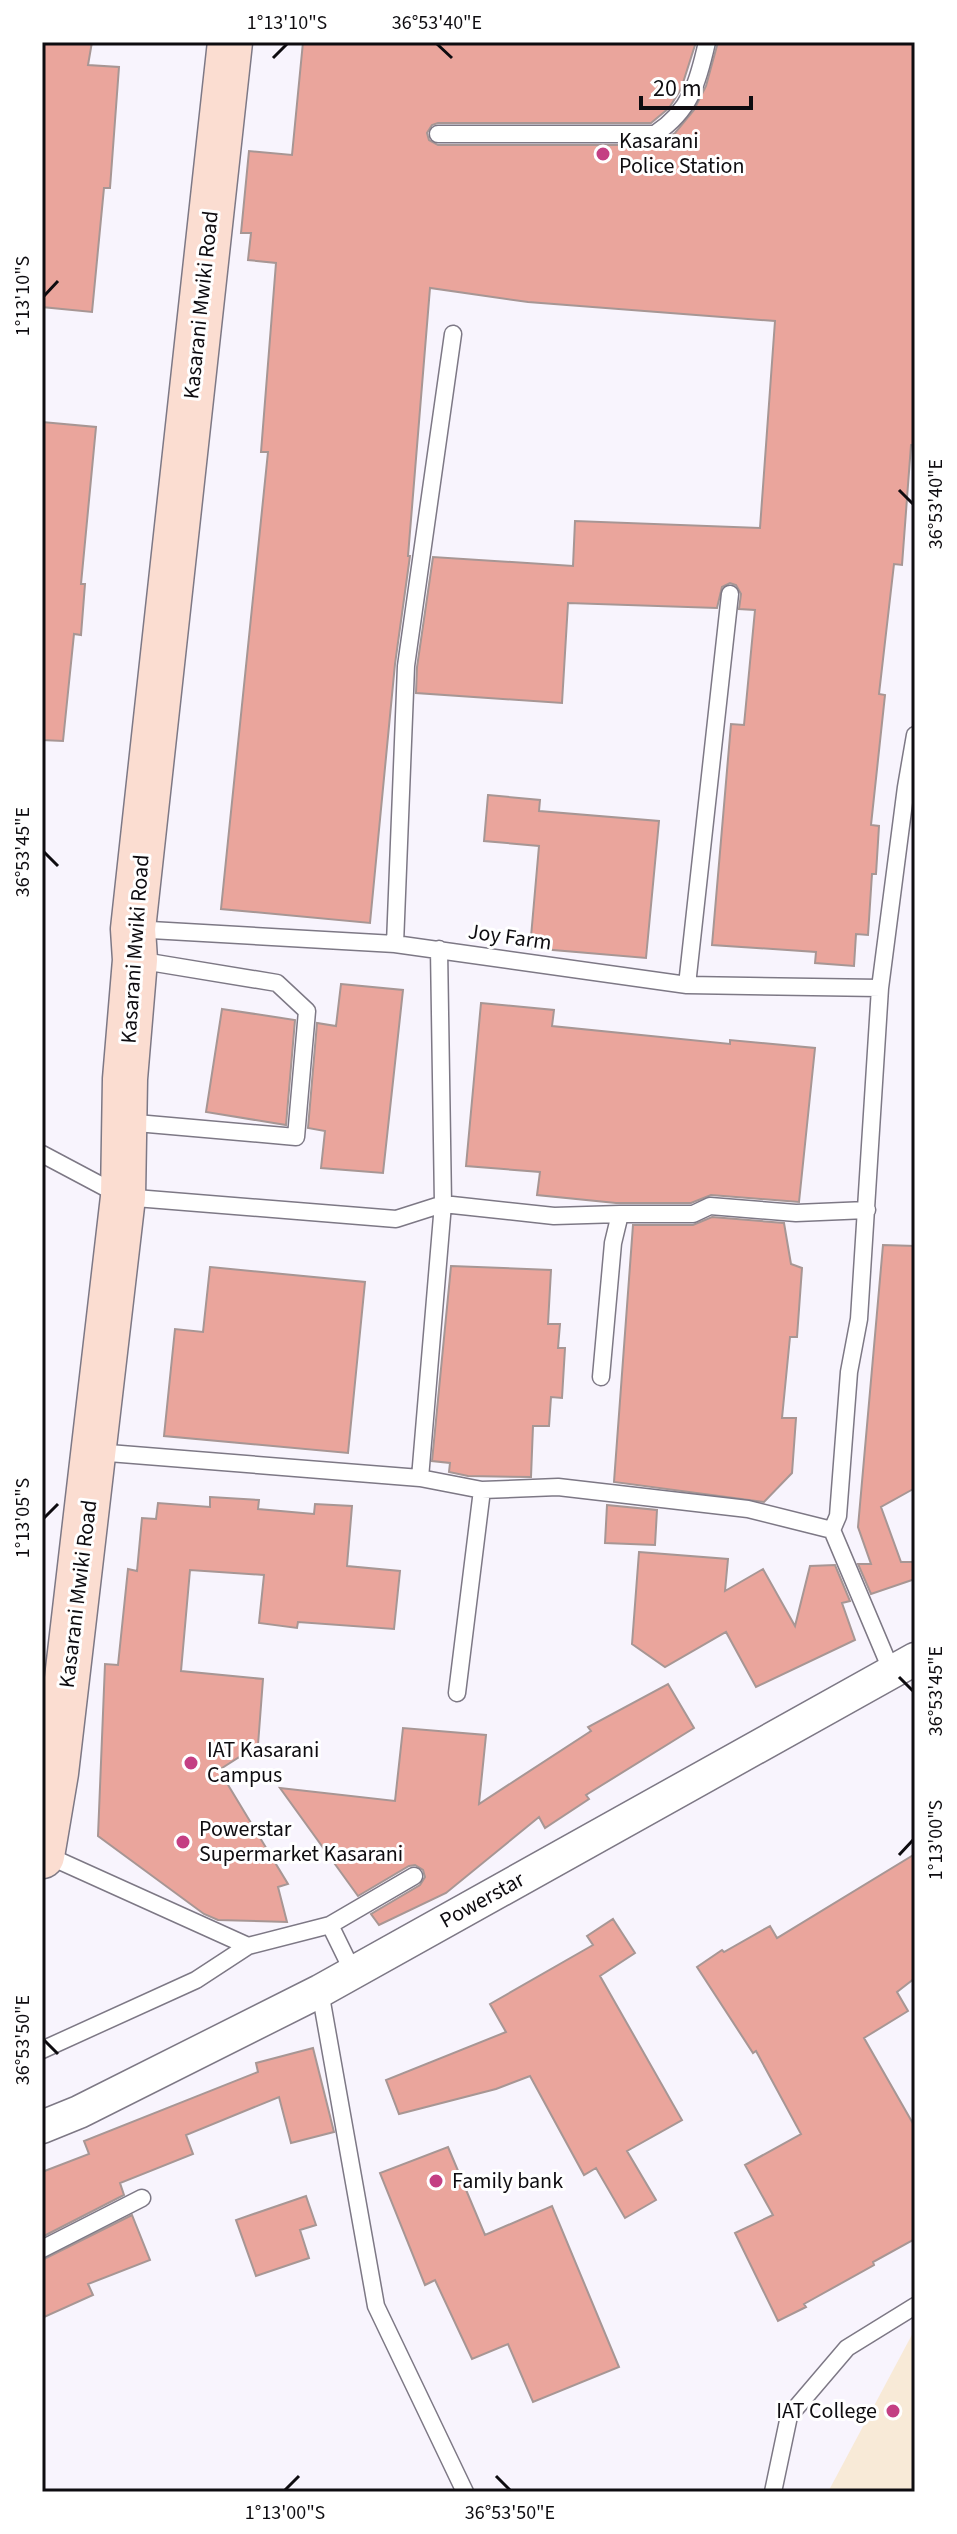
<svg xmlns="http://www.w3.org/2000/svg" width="957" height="2534" font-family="'Source Sans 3',sans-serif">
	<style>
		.education { fill: #f8ead7 }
		.building { fill: #eaa59c; stroke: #a79694; stroke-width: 2 }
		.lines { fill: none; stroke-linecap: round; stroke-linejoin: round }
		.service-casing { stroke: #7d7885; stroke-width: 19 }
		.minor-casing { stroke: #7d7885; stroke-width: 35 }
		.secondary-casing { stroke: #7d7885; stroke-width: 47 }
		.service { stroke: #fff; stroke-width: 16 }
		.minor { stroke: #fff; stroke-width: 32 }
		.secondary { stroke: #fbddd1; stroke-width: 44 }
		.ticks { fill: none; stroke: #0e0c10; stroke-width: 3 }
		.poi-dot { fill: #c43f83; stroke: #fff; stroke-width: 3 }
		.labels { text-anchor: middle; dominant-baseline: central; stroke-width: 6; stroke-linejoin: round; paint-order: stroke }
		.poi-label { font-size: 22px; fill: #0e0c10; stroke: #fff; text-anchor: start }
		.street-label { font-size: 22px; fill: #0e0c10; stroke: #fff }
		.neatline { fill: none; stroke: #0e0c10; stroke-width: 3 }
		.ticks-label { font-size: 20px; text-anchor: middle; fill: #0e0c10 }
	</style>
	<rect width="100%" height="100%" fill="#f8f4fd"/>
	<!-- education -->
	<path class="education" d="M915,2329V2492H828Z"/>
	<!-- building -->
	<path class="building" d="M42,42H92L88,65L119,67L110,188H104L92,312L42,307Z
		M303,42H696L681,89L669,108L651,123H438L432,125L427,133L429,140L438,145H656L675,133L694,110L706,86L718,42H915V445H911L902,565L894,564L879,694L885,695L871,825L879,826L876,874H872L868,935L856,934L854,966L815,963L816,952L712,945L731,724L744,725L755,610L739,609L741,594L736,585L730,583L722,587L717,608L568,603L562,703L416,693L417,667L433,557L573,566L575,521L760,528L775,321L528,302L430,288L408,556H410L395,664L370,923L221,909L268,452H261L276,263L248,260L251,233H241L249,151L292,155Z
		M42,422L96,427L81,584H85L81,635L74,634L63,741L42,740Z
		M488,795L540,800L539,811L659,821L646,958L530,948L539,846L484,841Z
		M341,984L403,990L383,1173L321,1168L325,1131L308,1128L317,1023L336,1026Z
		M481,1003L554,1010L552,1026L730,1044V1040L815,1048L799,1202L711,1195L691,1203H616L537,1195L540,1172L466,1166Z
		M222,1009L295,1020L286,1125L206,1112Z
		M712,1217L784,1223L791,1264L802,1268L797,1337H790L782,1418H796L792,1473L764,1502L614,1482L633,1225H693Z
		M883,1245L915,1246V1488L881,1507L901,1562H915V1579L871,1594L858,1564H871L858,1527Z
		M451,1266L551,1270L548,1324H560L558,1348H565L562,1398L551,1397L549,1426H533L531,1477L468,1476L449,1472L450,1463L432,1461Z
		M210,1267L365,1282L348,1453L164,1436L175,1329L203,1332Z
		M210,1497L259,1500L258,1509L314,1514L315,1504L352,1506L347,1566L400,1571L394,1629L298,1622L297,1628L259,1623L264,1575L190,1570L181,1671L263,1679L258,1745L219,1770L288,1884L278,1887L287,1922L218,1920L204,1914L98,1836L105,1664L118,1665L128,1569L137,1571L142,1518L156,1519L158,1503L210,1507Z
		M607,1505L657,1510L655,1545L605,1543Z
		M639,1552L728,1559L725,1591L763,1569L795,1626L810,1566L835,1565L850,1601L842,1603L855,1640L756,1687L726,1632L665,1667L632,1644Z
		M668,1684L694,1728L586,1795L589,1799L545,1828L539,1817L446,1893L379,1925L371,1914L420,1885L425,1877L423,1870L415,1865L409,1866L358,1896L280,1788L395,1801L403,1728L486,1735L479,1804L591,1731L588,1727Z
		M915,1854V1978L897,1992L908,2011L864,2038L915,2127V2239L873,2262L874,2265L804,2304L806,2307L778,2321L735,2233L773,2215L745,2165L801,2134L756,2051L753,2053L697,1967L722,1950L724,1952L770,1926L777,1938Z
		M613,1919L635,1953L600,1976L682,2120L627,2151L656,2200L625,2218L596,2168L584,2175L530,2076L496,2089L399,2114L386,2080L506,2032L490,2004L593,1945L587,1936Z
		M313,2048L334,2132L291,2143L279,2097L186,2135L193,2154L120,2183L124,2195L42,2237V2172L89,2154L84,2141L258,2072L256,2063Z
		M448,2147L485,2235L552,2206L619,2367L533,2402L508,2344L472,2359L435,2280L425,2285L380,2173Z
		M306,2196L316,2225L300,2230L309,2258L256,2276L236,2220Z
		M132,2215L150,2260L88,2284L93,2295L42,2318V2260Z"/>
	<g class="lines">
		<defs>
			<path id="service" d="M438,134H655C691,110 698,82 707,42
				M133,929L395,944L687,985L880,988
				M395,944L406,666L453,334
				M687,985L730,594
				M125,1122L296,1137L307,1011L277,983L137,960
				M42,1154L123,1197L396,1219L443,1204L554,1216L620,1214L613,1243L601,1377
				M620,1214H693L710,1206L796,1213L867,1210
				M96,1452L420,1478L482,1490L558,1487L748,1509L832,1530L838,1516L849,1372L859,1319L880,988L906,787L915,735
				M420,1478L443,1204L439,949
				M832,1530L892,1672
				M457,1693L482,1490
				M42,1853L248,1946
				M353,1972L330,1925L414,1876
				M320,1991L376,2306L465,2492
				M42,2050L196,1980L248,1946L330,1925
				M42,2249L142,2198
				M773,2492L789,2416L847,2348L915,2306"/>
			<path id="minor" d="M42,2127L79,2112L320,1991L915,1659"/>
			<path id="secondary" d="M42,1856L56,1773L123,1197L125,1079L135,960L133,929L230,42"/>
		</defs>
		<!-- service casing -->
		<use href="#service" class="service-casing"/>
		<!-- minor casing -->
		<use href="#minor" class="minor-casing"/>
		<!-- secondary casing -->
		<use href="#secondary" class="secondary-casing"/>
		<!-- service -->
		<use href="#service" class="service"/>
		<!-- minor -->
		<use href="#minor" class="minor"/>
		<!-- secondary -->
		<use href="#secondary" class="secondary"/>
	</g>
	<!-- ticks -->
	<path class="ticks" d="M437,44L452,58M273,58L287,44M44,296L58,281M899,490L913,504M44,852L58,866M44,1518L58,1504M899,1677L913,1691M899,1855L913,1840M44,2040L58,2054M496,2476L510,2490M285,2490L299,2476"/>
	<!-- markers -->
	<g class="poi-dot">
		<circle cx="603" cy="154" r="8"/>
		<circle cx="191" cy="1763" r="8"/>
		<circle cx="183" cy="1842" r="8"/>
		<circle cx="436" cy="2181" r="8"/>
		<circle cx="893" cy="2411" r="8"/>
	</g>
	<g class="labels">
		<!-- poi labels -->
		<g class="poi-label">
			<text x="619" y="141">Kasarani<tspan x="619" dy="25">Police Station</tspan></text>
			<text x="207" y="1750">IAT Kasarani<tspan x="207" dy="25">Campus</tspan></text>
			<text x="199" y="1829">Powerstar<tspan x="199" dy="25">Supermarket Kasarani</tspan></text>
			<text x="452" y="2181">Family bank</text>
			<text x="877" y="2411" text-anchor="end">IAT College</text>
		</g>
		<!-- street labels -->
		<g class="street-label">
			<text transform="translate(201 305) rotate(-84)">Kasarani Mwiki Road</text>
			<text transform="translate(510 937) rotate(8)">Joy Farm</text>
			<text transform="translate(135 949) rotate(-86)">Kasarani Mwiki Road</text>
			<text transform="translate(78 1594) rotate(-83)">Kasarani Mwiki Road</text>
			<text transform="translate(482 1900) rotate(-29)">Powerstar</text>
		</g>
	</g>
	<!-- border -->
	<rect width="957" height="2534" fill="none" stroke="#ffffff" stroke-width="88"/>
	<!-- scale -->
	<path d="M641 96v12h110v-12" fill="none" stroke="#0e0c10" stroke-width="4"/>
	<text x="653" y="96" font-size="24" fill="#0e0c10" stroke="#ffffff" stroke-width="6" paint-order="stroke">20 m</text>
	<rect x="44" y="44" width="869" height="2446" class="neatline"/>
	<g class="ticks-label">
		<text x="287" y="29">1°13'10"S</text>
		<text x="437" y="29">36°53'40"E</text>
		<text transform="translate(22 296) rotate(-90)" y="7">1°13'10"S</text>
		<text transform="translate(935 504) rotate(-90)" y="7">36°53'40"E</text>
		<text transform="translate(22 852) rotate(-90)" y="7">36°53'45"E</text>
		<text transform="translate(22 1518) rotate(-90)" y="7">1°13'05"S</text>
		<text transform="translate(935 1691) rotate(-90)" y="7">36°53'45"E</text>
		<text transform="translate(935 1840) rotate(-90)" y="7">1°13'00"S</text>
		<text transform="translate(22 2040) rotate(-90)" y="7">36°53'50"E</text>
		<text x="285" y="2519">1°13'00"S</text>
		<text x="510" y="2519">36°53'50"E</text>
	</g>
</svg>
